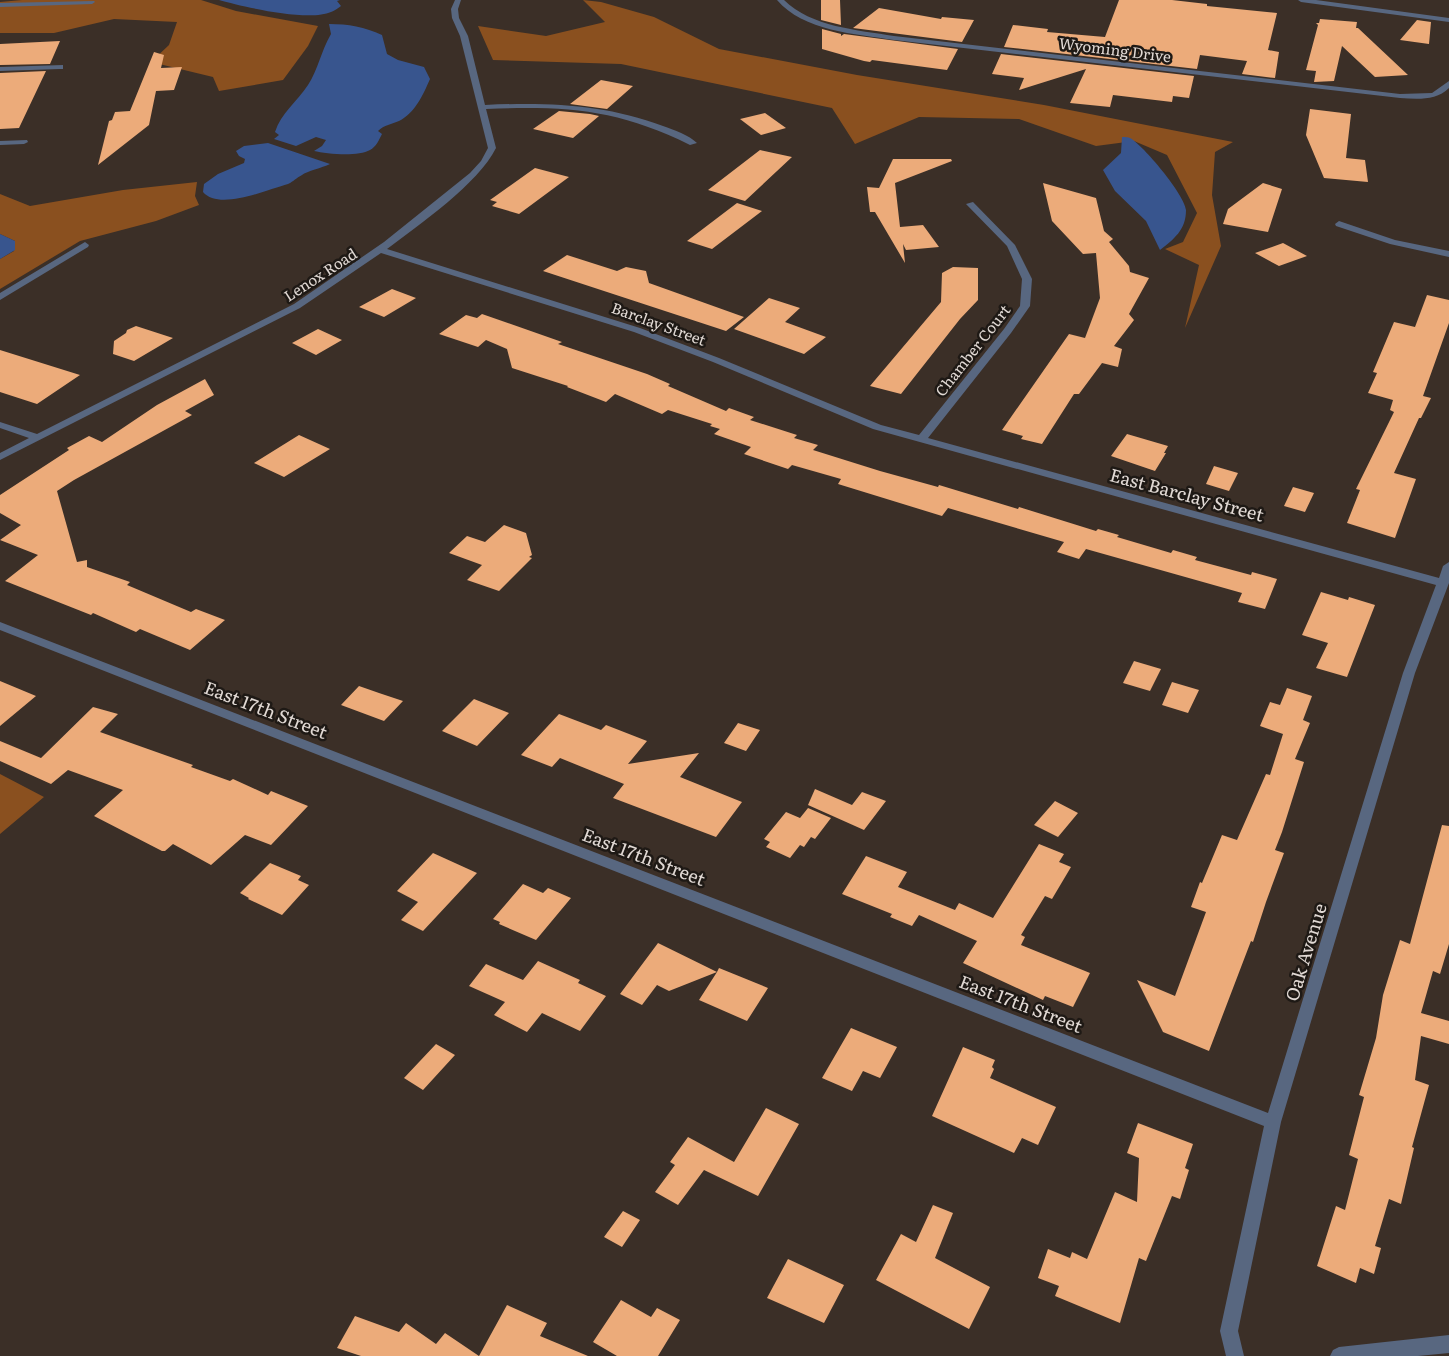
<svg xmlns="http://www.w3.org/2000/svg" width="1449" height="1356" font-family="Literata,serif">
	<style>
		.forest { fill: #8a501f }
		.water { fill: #38558e }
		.building { fill: #ecab7a }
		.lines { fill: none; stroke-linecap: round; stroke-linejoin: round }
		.minor { fill: #586780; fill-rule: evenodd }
		.labels { text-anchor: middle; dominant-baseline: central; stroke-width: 5; stroke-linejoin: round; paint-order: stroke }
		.far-street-label { font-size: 15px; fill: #e1d9d4; stroke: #1e1915 }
		.street-label { font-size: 18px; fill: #e1d9d4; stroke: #1e1915 }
	</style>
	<rect width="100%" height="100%" fill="#3b2f27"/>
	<!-- forest -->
	<path class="forest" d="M22,0H201L236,11L318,26L308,46L283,80L219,91L213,77L151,62L169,45L177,22L114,19L54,33H0V2Z
		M583,0L601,2L654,17L719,49L857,75L1044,105L1233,142L1215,152L1212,195L1221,246L1185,328L1199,265L1165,249L1183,242L1197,213L1167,155L1134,141L1096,146L1019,119L919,117L855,144L832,108L621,64L493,60L478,26L546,36L605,22Z
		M197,182L195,196L199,205L156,221L80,241L0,289V259L14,251L15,241L0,234V194L30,206L123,190Z
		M0,774L44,797L0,834Z"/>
	<!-- water -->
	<path class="water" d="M219,0H340L337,1L341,6C338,8 334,11 331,12C308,22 244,7 219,0Z
		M329,24C348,24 365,27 382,35L387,54L398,60L424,67L430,79C423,95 415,113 399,121C392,124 384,125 378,131L382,134C379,140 376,147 370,150C358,157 327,154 314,151L322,146L326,140L316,137L296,146L274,139L279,135L275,132C281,113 297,102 308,85C318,70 321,51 331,34Z
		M1122,137C1124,137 1129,137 1130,138C1143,145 1185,195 1186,210C1186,230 1174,239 1160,250L1146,221L1115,191L1103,170L1121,153Z
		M268,143L330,164C322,168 307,171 302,175C296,178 294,181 288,184C266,190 219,211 203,192L204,184L218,174L244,163L245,159L239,156L236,151L244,146Z
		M0,234L15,241V250L0,259Z"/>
	<!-- building -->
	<path class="building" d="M821,0H840L841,25L821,20Z
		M1119,0H1172L1207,4V6L1277,13L1268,50L1279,52L1275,78L1242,74L1247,61L1200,55L1197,69L1004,47L1013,25L1048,29L1047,32L1105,37Z
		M879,8L941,19L942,17L974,20L962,42L853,28Z
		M1320,19L1357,22L1356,28H1358L1408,75L1375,77L1342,46L1334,81L1314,82L1316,71L1306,70L1318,25L1316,23H1319Z
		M1417,20L1431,22L1429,44L1400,40Z
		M822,29L841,34V36L844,34L958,49L947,70L872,60L870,62L864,61L822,49Z
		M60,41L50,64L0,65V44Z
		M154,52L164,55L161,68L182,67L174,90L156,91L149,125L98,165L109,121L112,120L115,112L130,111Z
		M1001,54L1194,76L1189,98L1173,96L1172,102L1113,95L1110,107L1070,103L1086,69L1019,90L1024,78L992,74Z
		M46,71L19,128L0,129V73Z
		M601,80L633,86L607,109L570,104Z
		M1310,109L1351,114L1346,158L1365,160L1368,182L1324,178L1306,135Z
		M559,111L590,114L599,116L573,138L533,129Z
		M765,113L786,128L761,135L740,119Z
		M760,150L792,157L745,201L708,190Z
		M893,159H951L952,161L895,183L900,227L923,225L939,247L906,250L903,244L905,263L875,212H870L867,187L879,188Z
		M535,168L569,177L519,214L492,206L497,202L490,200Z
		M1043,183L1096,198L1104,231L1113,239L1109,242L1129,266L1130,272L1149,278L1129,314L1134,320L1114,346L1122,349L1118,367L1102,363L1079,394H1074L1042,444L1021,439L1023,436L1002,430L1069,334L1085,338L1100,298L1096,253L1083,254L1052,221Z
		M1263,183L1282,189L1268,232L1223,224L1228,209Z
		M737,203L762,211L712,249L687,241Z
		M1283,243L1307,256L1279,266L1255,253Z
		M567,255L617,271L626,267L646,271L649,283L744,317L726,331L543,271Z
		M953,267L978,268V300L960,319L901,394L870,386L941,302L942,273Z
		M392,289L416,298L384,317L359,307Z
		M1427,295L1449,300V323L1423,396L1431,398L1421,418H1419L1394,473L1416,479L1395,538L1347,523L1360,490L1356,489L1394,412L1390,410L1393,400L1368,393L1377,373L1373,372L1394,322L1415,327Z
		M769,298L800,308L785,322L826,337L804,354L734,329Z
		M482,314L562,342L558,344L647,374L670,384L668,386L726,411L729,408L754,417L750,420L797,435L794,438L818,445L813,450L880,471L938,487L939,485L1018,509L1019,507L1096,531L1098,529L1119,535L1117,537L1171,553L1173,550L1197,557L1195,560L1251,575L1252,572L1277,579L1265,609L1238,602L1242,593L1086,549L1079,559L1057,552L1064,542L948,508L942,516L838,484L841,479L792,465L788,469L744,454L751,447L714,434L720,429L710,426L712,424L668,410L662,414L615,394L606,402L567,387L568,386L512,368L507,349L486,340L478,347L439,334L466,315L477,318Z
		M136,326L173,338L134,361L113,354L114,341L126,333L127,330Z
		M318,329L342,340L316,355L292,343Z
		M0,350L80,375L37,404L0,392Z
		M205,379L214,395L185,411L192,415L74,480L57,491L77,562L87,560V567L130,582L127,585L191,612L196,609L225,620L190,650L140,629L136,632L93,613L91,615L5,581L38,555L0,540L21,525L0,513V495L69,450L67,448L89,436L102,442L157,405Z
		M1127,434L1168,446L1164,453H1166L1155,471L1111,456Z
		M299,435L330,449L284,477L254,463Z
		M1214,466L1238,473L1229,491L1206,484Z
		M1293,487L1314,493L1305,512L1284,506Z
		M504,525L526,533L532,555L529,557L532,558L499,591L467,580L482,565L449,553L467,536L485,542Z
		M1321,592L1348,600L1349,597L1375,605L1347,677L1316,668L1328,643L1302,635Z
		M1134,661L1161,669L1150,691L1123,683Z
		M0,681L36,696L0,726Z
		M1172,682L1199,690L1188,713L1162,705Z
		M359,686L379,693L403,701L384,721L341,705Z
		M1287,688L1312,696L1303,720L1310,723L1295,759L1304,762L1282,832L1275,850L1284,853L1266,902L1253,942L1251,941L1209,1051L1163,1032L1137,980L1175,996L1206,912L1191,907L1200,882L1202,883L1222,835L1237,840L1266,774L1270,775L1283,734L1260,726L1270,702L1280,705Z
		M474,699L509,713L477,746L442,731Z
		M93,707L118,714L100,732L193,765L191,767L230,781L233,779L268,795L271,791L308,806L271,845L245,835L211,865L173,844L165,851H162L94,816L123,790L68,770L51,784L0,761V741L41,758Z
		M559,714L601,730L606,725L647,741L628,764L699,753L680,777L742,802L716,837L613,798L624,784L560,758L552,767L521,755Z
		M738,723L760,730L746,751L724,743Z
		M815,789L852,805L862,792L886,801L864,830L808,805Z
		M1055,801L1078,813L1058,837L1034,825Z
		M808,808L831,818L815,839L811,837L804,847L800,845L790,858L766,847L770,842L764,839L786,812L800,818Z
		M1442,825L1449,826V944L1440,974L1433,971L1421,1013L1449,1021V1044L1421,1036L1415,1080L1429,1085L1412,1147L1414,1148L1401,1204L1389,1199L1375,1246L1381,1248L1374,1274L1360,1268L1356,1283L1317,1266L1336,1206L1345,1210L1358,1159L1349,1155L1364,1097L1359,1095L1376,1038L1383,995L1400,940L1410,944Z
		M1039,844L1064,854L1059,862L1071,867L1052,899L1045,896L1021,935L1025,937L1021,945L1090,973L1073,1007L1045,996L1043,1000L963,963L977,941L919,915L912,926L890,917L892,914L842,894L866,856L907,872L898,887L955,910L959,903L993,918Z
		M433,853L477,873L423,931L401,920L418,902L397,891Z
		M270,863L301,876L298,880L309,885L282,915L248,899L249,898L240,893Z
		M523,884L543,893L548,888L571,898L536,940L499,924L500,922L493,919Z
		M658,943L717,972L719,968L768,988L747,1021L699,1000L717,972L669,991L657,985L642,1005L620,994Z
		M538,961L580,980L578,983L606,996L580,1031L542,1013L527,1032L494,1015L505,1002L469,986L486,964L523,980Z
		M851,1028L897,1047L880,1078L863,1071L852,1091L822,1078Z
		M436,1044L455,1055L423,1090L404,1078Z
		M963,1047L995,1060L992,1067L994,1069L990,1078L1056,1107L1038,1145L1022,1138L1014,1153L932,1116Z
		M766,1108L799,1124L758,1196L704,1170L678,1205L655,1192L675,1165L670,1162L688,1137L734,1162Z
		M1138,1123L1193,1144L1185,1168L1189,1170L1180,1199L1172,1196L1146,1261L1139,1258L1120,1323L1055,1296L1059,1286L1038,1278L1048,1249L1070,1258L1072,1252L1087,1259L1115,1192L1137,1202L1139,1158L1127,1153Z
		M933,1205L953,1213L935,1258L990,1287L969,1329L876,1280L901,1234L916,1242Z
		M623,1211L640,1220L622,1247L604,1237Z
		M788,1259L844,1285L824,1323L767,1298Z
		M621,1300L651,1317L657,1308L680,1320L658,1356H617L593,1342Z
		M507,1305L547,1323L540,1336L588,1356H361L337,1348L355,1316L399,1332L406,1323L436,1344L445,1333L479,1356Z"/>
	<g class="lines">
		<!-- minor -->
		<path class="minor" d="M455,0H461L458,9L459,18L468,36L485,105C547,102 605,104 663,126C674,130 689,135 697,143L690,145C617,109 566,106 486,109L496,148C478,184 420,224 387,249L640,328L719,358L881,425L919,435L1004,329L1020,306L1022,279L1007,246L966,204L973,202L1015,245L1032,279L1030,306L1011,333L928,438L1439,578L1443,566L1449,562V583L1415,673L1281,1122L1238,1331L1244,1356H1226L1220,1331L1264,1126L0,630V622L1268,1113L1403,673L1436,585L873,429L713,362L634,332L381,253L300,308L0,460V453L29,438L0,428V422L37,434L294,304L384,242L470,173L481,161L488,148L460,36L452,18L451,9Z
			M777,0H784C811,27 858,30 894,36L1400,94L1432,93L1449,81V88C1436,101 1417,99 1400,98L894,40C856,34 803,31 777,0Z
			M1298,0H1316L1449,18V22L1301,2Z
			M94,1L95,2L92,4L0,7V3Z
			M63,65V69H60L0,71V67Z
			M27,140L28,142L24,144L0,145V141Z
			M1339,221L1395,240L1449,251V257L1390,244L1336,226L1335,224Z
			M85,242L89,245L88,247L0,300V293Z
			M1449,1335V1353L1418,1356H1330L1333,1350L1339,1347Z"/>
	</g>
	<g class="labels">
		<!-- far-street labels -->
		<g class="far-street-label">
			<text transform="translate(1115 49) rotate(7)">Wyoming Drive</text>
			<text transform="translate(320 274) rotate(-33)">Lenox Road</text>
			<text transform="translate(659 323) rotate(20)">Barclay Street</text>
			<text transform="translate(972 350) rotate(-52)">Chamber Court</text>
		</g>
		<!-- street labels -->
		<g class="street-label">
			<text transform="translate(1187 494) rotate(15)">East Barclay Street</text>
			<text transform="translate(266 709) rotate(21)">East 17th Street</text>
			<text transform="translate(644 856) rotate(21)">East 17th Street</text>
			<text transform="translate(1305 952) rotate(-73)">Oak Avenue</text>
			<text transform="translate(1021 1003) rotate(21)">East 17th Street</text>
		</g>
	</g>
</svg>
